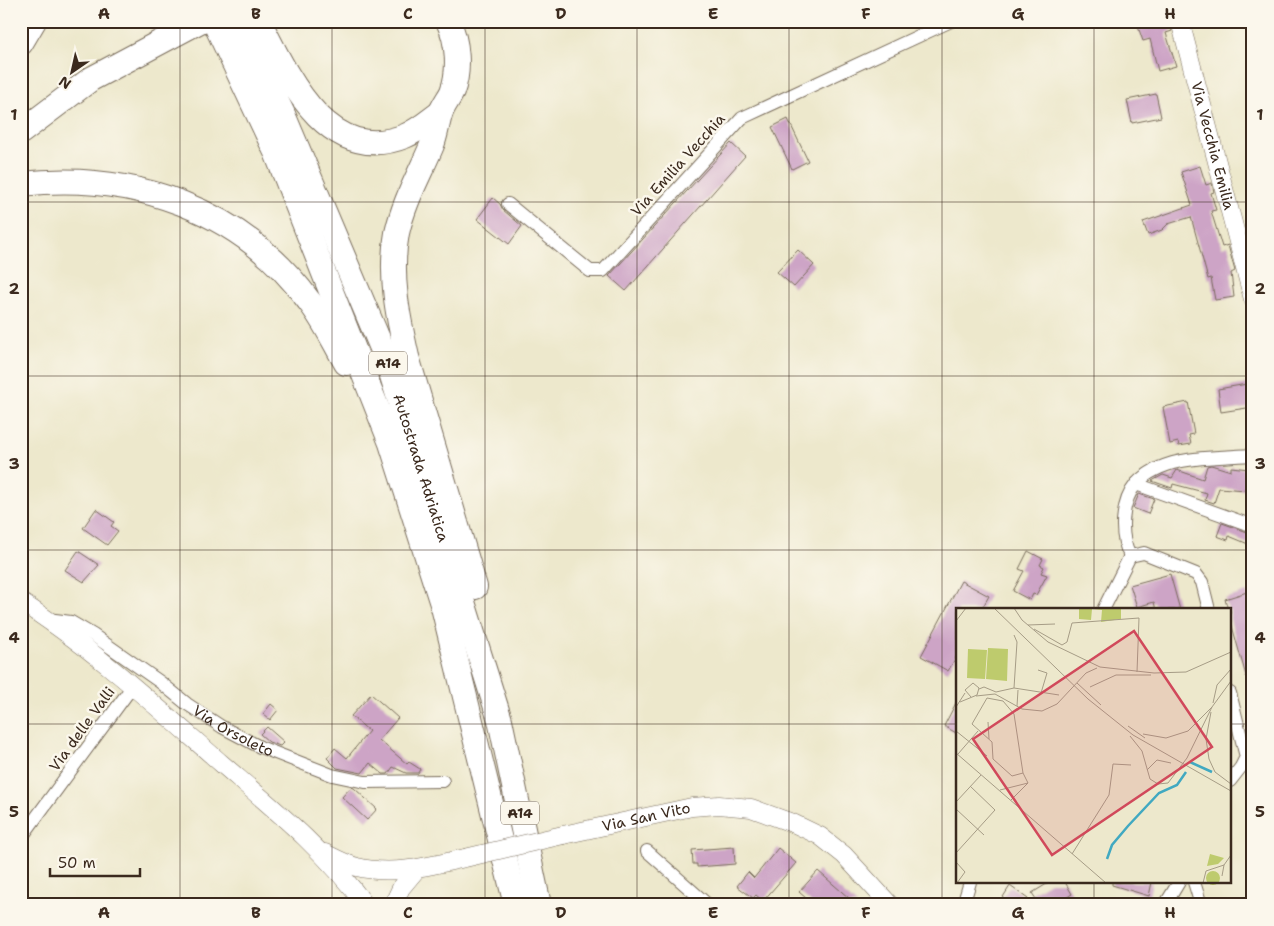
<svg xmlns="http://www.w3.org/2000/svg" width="1274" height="926" font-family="'Shantell Sans',sans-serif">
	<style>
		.building { fill: #cda4c6 }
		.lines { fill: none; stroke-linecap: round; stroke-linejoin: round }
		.street-casing { stroke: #796c5b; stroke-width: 14 }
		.secondary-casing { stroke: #796c5b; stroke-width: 19 }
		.highway-casing { stroke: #796c5b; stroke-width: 26 }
		.street { stroke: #fff; stroke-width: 12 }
		.secondary { stroke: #fff; stroke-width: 18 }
		.highway { stroke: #fff; stroke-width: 24 }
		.secondary-bridge-casing { stroke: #796c5b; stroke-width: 19; stroke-linecap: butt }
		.secondary-bridge { stroke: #fff; stroke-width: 18 }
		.grid { fill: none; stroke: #3b2a1e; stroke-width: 1; stroke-opacity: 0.55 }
		.labels { text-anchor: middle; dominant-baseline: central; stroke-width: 5; stroke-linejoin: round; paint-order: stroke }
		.shield { fill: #fbf7ec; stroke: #75685c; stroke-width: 1 }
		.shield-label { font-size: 14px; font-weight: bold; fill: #3b2a1e }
		.street-label { font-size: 15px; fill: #3b2a1e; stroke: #fbf7ec }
		.inset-river { fill: none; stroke: #41a9c1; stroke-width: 2.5 }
		.inset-road { fill: none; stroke: #a69c86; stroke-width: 1 }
		.view { fill: #d1495b; fill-opacity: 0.15; stroke: #d1495b; stroke-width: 2.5 }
		.inset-edge { fill: none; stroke: #3b2a1e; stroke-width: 2.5 }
		.neatline { fill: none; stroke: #3b2a1e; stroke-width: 2 }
		.grid-label { font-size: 16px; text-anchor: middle; font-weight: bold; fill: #3b2a1e }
	</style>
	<rect width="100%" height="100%" fill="#fbf7ec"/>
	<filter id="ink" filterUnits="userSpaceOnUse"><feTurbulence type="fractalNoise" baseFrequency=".02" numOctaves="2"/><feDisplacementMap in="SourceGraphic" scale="10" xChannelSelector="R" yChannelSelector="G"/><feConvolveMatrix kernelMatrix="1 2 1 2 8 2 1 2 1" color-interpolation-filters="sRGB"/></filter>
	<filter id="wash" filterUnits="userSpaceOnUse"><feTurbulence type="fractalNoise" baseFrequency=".0096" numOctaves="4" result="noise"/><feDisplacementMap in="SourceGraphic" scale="20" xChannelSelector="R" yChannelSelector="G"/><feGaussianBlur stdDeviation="1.12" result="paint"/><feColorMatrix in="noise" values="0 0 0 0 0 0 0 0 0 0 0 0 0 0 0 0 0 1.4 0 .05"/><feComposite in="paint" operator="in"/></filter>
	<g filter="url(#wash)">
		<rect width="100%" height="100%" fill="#ede8cc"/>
		<g id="blocks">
			<!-- building -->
			<path class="building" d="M1136,21H1169L1172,31L1166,33L1176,66L1158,71L1150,39L1143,41Z
				M1156,94L1161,117L1132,123L1127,100Z
				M788,119L808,161L792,169L772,127Z
				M731,143L745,156L626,291L609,276Z
				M1200,166L1206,185L1212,183L1214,192L1211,193L1216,210L1211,211L1222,247L1228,245L1235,271L1231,273L1234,297L1215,300L1211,278L1208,279L1191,217L1168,224L1162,230L1148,235L1143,222L1192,205L1181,172Z
				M493,198L500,204L503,210L522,226L509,244L477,219Z
				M798,250L814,265L794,287L777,272Z
				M1253,383V407L1221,412L1218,389Z
				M1188,402L1194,434L1189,435L1191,444L1179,446L1178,442L1170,444L1163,407Z
				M1211,465L1231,471V467L1249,469L1246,490L1219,488L1214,503L1205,500L1207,493L1173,484L1172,488L1152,481L1163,475L1172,478L1177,470L1203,479L1207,466Z
				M1139,494L1154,499L1148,514L1133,508Z
				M96,509L114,522L111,526L118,531L107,545L83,528Z
				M1222,523L1253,534V546L1229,536L1228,540L1217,536Z
				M78,551L99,565L84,582L65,570Z
				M1028,551L1043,559L1040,565L1044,567L1041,573L1047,575L1036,595L1033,594L1030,600L1013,591L1024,571L1019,569Z
				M1170,574L1180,610H1156L1154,602L1137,607L1130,585Z
				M961,581L989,596L981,610H958V654L948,671L921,656Z
				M1247,592L1253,613V689L1250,690L1230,619V610H1228L1225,599Z
				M371,694L398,718L379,740L407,764L409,762L420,769L418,773H406L393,767L388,774H383L370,763L362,773L337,768L327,758L335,748L347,758L369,731L351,716Z
				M958,699V734L944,726Z
				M271,704L278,710L270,720L263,714Z
				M267,727L284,742L280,746L269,742L260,734Z
				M351,787L354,788L377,809L367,820L342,797Z
				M734,847L735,864L697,867V864H693L692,850Z
				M778,848L796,863L763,901L756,895L753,898L737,886L748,872L754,878Z
				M818,871L857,905H814L799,892Z
				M1050,882H1065L1072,894L1055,905H1040L1032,893Z
				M1112,882H1152L1149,896L1112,885Z
				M1010,886L1028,899L1024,905H998Z"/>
		</g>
	</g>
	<g filter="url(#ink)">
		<use href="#blocks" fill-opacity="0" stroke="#796c5b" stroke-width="1"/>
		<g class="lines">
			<defs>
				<g id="street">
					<path d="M508,204L590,271H603L742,118L951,21"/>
					<path d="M1253,455C1215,458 1164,454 1136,484L1253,526"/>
					<path d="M1130,556L1144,553L1196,574L1202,582L1209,610"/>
					<path d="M1130,556C1119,535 1121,502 1136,484"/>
					<path d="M1103,610L1130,556"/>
					<path id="s1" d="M47,619L71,622L93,635L160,682L187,704L222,727L260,747L332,775L365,782L443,781"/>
					<path d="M1230,693L1246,757L1241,767L1230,781"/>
					<path d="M21,838L132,687"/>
					<path d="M647,851L708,905"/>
					<path d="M1194,882L1201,905"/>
					<path d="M963,905L970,882"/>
					<path d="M1165,905L1179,882"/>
				</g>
				<g id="secondary">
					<path id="s2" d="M1180,21L1253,299"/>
					<path d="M21,602C93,648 158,708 222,764C273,808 325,850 365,905"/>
					<path id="s3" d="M563,835L692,807L719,805L751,808L795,824L820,836L844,855L890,905"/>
					<path d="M325,853C335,858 346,864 357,867C394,876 429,866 465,858"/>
					<path d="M393,905L401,888L416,870"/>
				</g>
				<g id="highway">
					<path d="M214,21L276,152L391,443L443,607L516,905"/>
					<path id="s4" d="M237,21L282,112L387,360L500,720L539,905"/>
					<path d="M259,21C287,76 327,167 405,136C418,131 429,121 440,113"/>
					<path d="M448,21C458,41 460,71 452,92C448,100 442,107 440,115C437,125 436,135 432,145C420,174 404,201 397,233C389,274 398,317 407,357L475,587"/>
					<path d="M21,43L34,21"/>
					<path d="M21,132L91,79L200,21"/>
					<path d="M21,184C132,171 242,209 309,301C324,320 334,342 346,363"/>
				</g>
			</defs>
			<!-- street casing -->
			<use href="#street" class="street-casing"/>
			<!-- secondary casing -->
			<use href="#secondary" class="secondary-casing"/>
			<!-- highway casing -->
			<use href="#highway" class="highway-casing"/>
			<!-- street -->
			<use href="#street" class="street"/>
			<!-- secondary -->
			<use href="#secondary" class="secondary"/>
			<!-- highway -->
			<use href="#highway" class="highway"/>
			<defs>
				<path id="secondary-bridge" d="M465,858L563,835"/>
			</defs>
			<!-- secondary-bridge casing -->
			<use href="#secondary-bridge" class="secondary-bridge-casing"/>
			<!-- secondary-bridge -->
			<use href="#secondary-bridge" class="secondary-bridge"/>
		</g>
	</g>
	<!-- grid -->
	<path class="grid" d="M180,21V905M332,21V905M485,21V905M637,21V905M789,21V905M942,21V905M1094,21V610M21,202H1253M21,376H1253M21,550H1253M21,724H958M1230,724H1253M1094,882V905"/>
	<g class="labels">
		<!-- shield labels -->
		<g class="shield">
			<rect x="369" y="351.5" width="38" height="23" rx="4"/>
			<rect x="501" y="801.5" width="38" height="23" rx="4"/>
		</g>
		<g class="shield-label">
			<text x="388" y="363">A14</text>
			<text x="520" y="813">A14</text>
		</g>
		<!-- street labels -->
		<g class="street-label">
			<text stroke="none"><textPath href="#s2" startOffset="129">Via Vecchia Emilia</textPath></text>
			<text transform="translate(678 165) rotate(-48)">Via Emilia Vecchia</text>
			<text stroke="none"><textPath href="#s4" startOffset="484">Autostrada Adriatica</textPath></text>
			<text transform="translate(82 729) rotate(-54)">Via delle Valli</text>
			<text stroke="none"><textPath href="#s1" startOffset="220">Via Orsoleto</textPath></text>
			<text stroke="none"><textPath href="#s3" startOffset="85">Via San Vito</textPath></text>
		</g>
	</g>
	<!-- overview -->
	<g transform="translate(956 608)">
		<rect width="275" height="275" fill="#ede8cc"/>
		<path d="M123,0H165V11L145,14L146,2L136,1L135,12L123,11ZM32,40L52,41L51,73L30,71ZM12,41L31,42L29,71L11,70ZM254,246L268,250L262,256L251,258ZM250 270a7 7 0 1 1 14 0a7 7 0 1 1-14 0Z" fill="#becb6d"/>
		<path class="inset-river" d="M234,154L256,164M151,251L156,237L172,218L203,185L221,177L230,164"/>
		<path class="inset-road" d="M38,0L132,91L177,127L275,183M58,0L66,12L92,34L144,59L198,65L230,64L275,44M0,13L10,0M72,17L99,16M78,21L106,37L111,34L116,15L183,10L181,64M82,62L91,65L85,85M121,75L145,97M134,79L160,67H195M58,80L61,34L58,27M23,81L28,79L40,84L58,80L103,87M20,88L39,86L66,101L86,103L101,96L130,65L141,60M4,94L21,87L23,80L17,75L9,82L15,89M257,95L261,77L275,61M61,98L62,82M0,99L9,85M255,104L250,131L253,151L259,164L275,176M32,114L33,131M172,118L189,130M0,123L31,148M187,126L210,130L232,123L256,99L275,73M174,128L186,143L194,171L202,176L212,175L231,150L256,99M0,145L150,275M2,146L22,123M191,162L201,152L215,155M67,165L56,168L37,151L36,134L16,116L31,90L47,93L58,106L67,165L72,175M44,182L72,175L55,192M0,194L25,167M0,201L28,227M0,245L39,202L14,178M116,246L153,187L157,156L175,157M0,254L9,264L1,275M266,268L268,257L275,247M247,275L250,263L268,257"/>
		<path class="view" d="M178,23L256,139L96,247L17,131Z"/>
		<rect width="275" height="275" class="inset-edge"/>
	</g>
	<!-- margin -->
	<rect width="1274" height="926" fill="none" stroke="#fbf7ec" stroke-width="55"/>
	<!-- north arrow -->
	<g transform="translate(72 72) rotate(214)" stroke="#fbf7ec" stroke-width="4" paint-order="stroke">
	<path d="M0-4L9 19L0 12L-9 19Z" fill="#3b2a1e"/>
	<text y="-8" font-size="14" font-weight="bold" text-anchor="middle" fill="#3b2a1e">N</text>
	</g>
	<!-- scale -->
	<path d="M50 868v8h90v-8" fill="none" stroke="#3b2a1e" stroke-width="2.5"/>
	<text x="58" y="868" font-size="15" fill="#3b2a1e" stroke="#fbf7ec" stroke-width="4" paint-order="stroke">50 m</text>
	<rect x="28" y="28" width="1218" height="870" class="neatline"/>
	<g class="grid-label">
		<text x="104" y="19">A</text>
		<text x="256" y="19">B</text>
		<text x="408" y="19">C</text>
		<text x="561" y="19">D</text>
		<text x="713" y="19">E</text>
		<text x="866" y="19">F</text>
		<text x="1018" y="19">G</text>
		<text x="1170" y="19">H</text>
		<text x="14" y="120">1</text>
		<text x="1260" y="120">1</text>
		<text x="14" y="294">2</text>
		<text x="1260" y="294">2</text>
		<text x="14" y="469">3</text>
		<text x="1260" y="469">3</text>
		<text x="14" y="643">4</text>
		<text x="1260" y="643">4</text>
		<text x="14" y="817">5</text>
		<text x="1260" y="817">5</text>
		<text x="104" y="918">A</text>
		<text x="256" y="918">B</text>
		<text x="408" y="918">C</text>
		<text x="561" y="918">D</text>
		<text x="713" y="918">E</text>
		<text x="866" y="918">F</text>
		<text x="1018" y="918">G</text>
		<text x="1170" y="918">H</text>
	</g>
</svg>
